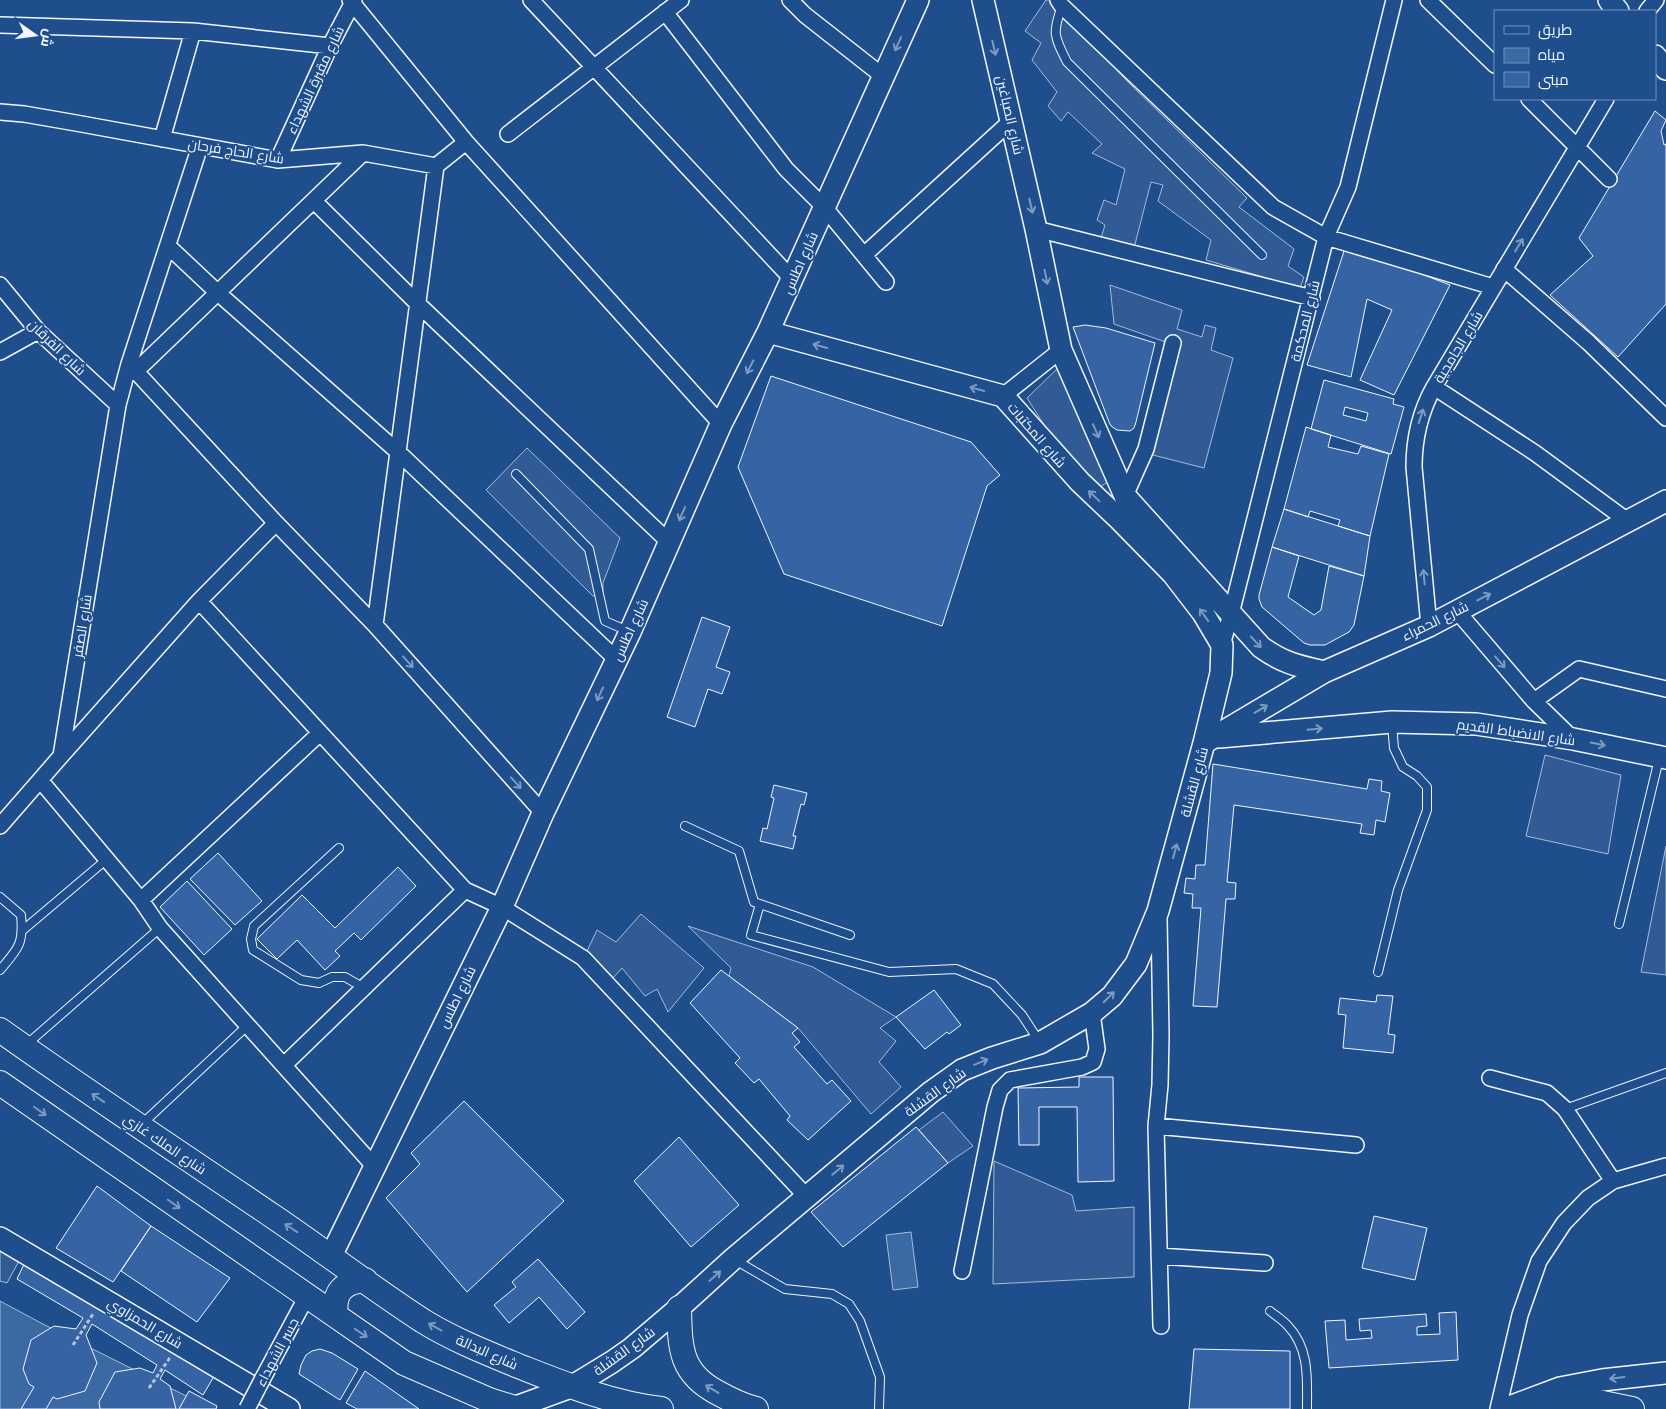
<svg xmlns="http://www.w3.org/2000/svg" width="1666" height="1409" font-family="Helvetica,Cairo,sans-serif">
	<style>
		.parking { fill: #305b95; stroke: #a8bbd7 }
		.water { fill: #3b69a3; stroke: #a8bbd7 }
		.building { fill: #3563a3; stroke: #f2f6ff; fill-rule: evenodd }
		.lines { fill: none; stroke-linecap: round; stroke-linejoin: round }
		.lane-casing { stroke: #f2f6ff; stroke-width: 10 }
		.street-casing { stroke: #f2f6ff; stroke-width: 18 }
		.secondary-casing { stroke: #f2f6ff; stroke-width: 24 }
		.primary-casing { stroke: #f2f6ff; stroke-width: 26 }
		.path { stroke: #b3c4dc; stroke-width: 3; stroke-dasharray: 4 2.5; stroke-linecap: butt }
		.lane { stroke: #1f4e8c; stroke-width: 8 }
		.street { stroke: #1f4e8c; stroke-width: 15 }
		.secondary { stroke: #1f4e8c; stroke-width: 21 }
		.primary { stroke: #1f4e8c; stroke-width: 24 }
		.street-bridge-casing { stroke: #f2f6ff; stroke-width: 18; stroke-linecap: butt }
		.street-bridge { stroke: #1f4e8c; stroke-width: 15 }
		.oneway { stroke: #7e9ac0 }
		.labels { text-anchor: middle; dominant-baseline: central; stroke-width: 4; stroke-linejoin: round; paint-order: stroke }
		.street-label { font-size: 14px; fill: #f2f6ff; stroke: #1f4e8c }
	</style>
	<rect width="100%" height="100%" fill="#1f4e8c"/>
	<!-- parking -->
	<path class="parking" d="M1046,0H1051L1128,82L1247,198L1239,207L1294,249L1288,266L1304,277L1300,288L1206,260L1211,240L1158,201L1163,185L1151,182L1134,248L1101,238L1105,225L1097,220L1104,200L1116,205L1125,169L1092,153L1102,144L1068,112L1061,121L1048,106L1057,92L1032,60L1041,43L1025,31Z
		M1110,285L1182,310L1177,329L1202,337L1205,325L1216,328L1211,350L1233,358L1204,468L1149,454L1177,346L1114,324Z
		M1062,364L1108,482L1088,494L1027,398Z
		M527,448L620,538L603,583V593L593,596L486,490Z
		M1545,755L1621,775L1608,854L1526,836Z
		M1666,846V975L1641,972Z
		M641,914L704,968L668,1012L657,989L645,996L622,968L613,978L586,953L597,930L616,942Z
		M688,926L813,967L896,1017L880,1028L896,1041L879,1062L901,1087L871,1114L798,1028L729,976L731,968Z
		M943,1112L973,1146L948,1163L919,1130Z
		M994,1161L1072,1195L1076,1211L1134,1207V1277L993,1284Z
		M0,1250L19,1261L7,1283L0,1281Z"/>
	<!-- water -->
	<path class="water" d="M911,1232L918,1287L893,1290L886,1235Z
		M0,1301L41,1323L212,1409H0Z"/>
	<!-- building -->
	<path class="building" d="M1655,111L1666,120L1661,131L1664,145L1666,144V304L1618,357L1550,295L1593,256L1579,238Z
		M1346,245L1450,285L1394,395L1360,380L1392,310L1367,299L1351,377L1307,365Z
		M1085,325L1106,328L1155,343L1136,422L1134,428L1130,431L1117,430L1111,426L1109,422L1073,327Z
		M771,376L971,442L1000,475L987,486L942,626L784,574L738,467Z
		M1324,380L1394,399L1393,404L1404,407L1391,454L1311,429ZM1345,407L1368,413L1366,421L1343,415Z
		M1306,427L1331,435L1328,447L1358,454L1361,446L1389,454L1370,536L1338,526L1340,520L1310,511L1308,517L1284,509Z
		M1284,509L1370,536L1364,576L1272,547Z
		M1272,547L1299,556L1288,597L1314,615L1321,610L1329,566L1364,576L1354,625L1349,632L1325,645H1310L1304,643L1262,607L1259,599V595Z
		M702,617L730,627L716,667L730,672L722,694L708,689L695,727L667,717Z
		M1213,764L1367,789L1369,779L1382,781L1381,791L1390,793L1385,822L1376,820L1374,835L1360,833L1362,824L1234,805L1227,882L1236,883L1235,899H1226L1217,1007L1193,1006L1201,908H1192L1193,894L1184,893L1186,878L1195,879L1196,865H1205Z
		M774,785L807,793L804,805L801,804L793,836H796L793,849L760,841L763,828L767,829L774,798L771,797Z
		M218,853L262,901L235,925L190,879Z
		M398,867L416,886L361,940L354,933L335,951L340,956L325,970L297,940L277,959L257,939L302,895L335,928Z
		M187,881L232,929L204,955L160,907Z
		M721,970L798,1028L792,1033L800,1042L794,1047L827,1084L832,1080L851,1101L808,1140L787,1120L790,1116L759,1079L754,1083L735,1063L740,1058L690,1003Z
		M934,990L961,1025L949,1034L947,1032L925,1049L896,1017Z
		M1377,995L1393,996L1388,1034L1395,1035L1393,1053L1343,1048L1346,1015L1338,1014L1340,998L1376,1002Z
		M1079,1077H1113L1114,1181L1078,1182L1077,1107H1039V1145H1019L1018,1088L1079,1087Z
		M464,1101L564,1201L467,1292L386,1198L420,1164L411,1153Z
		M916,1127L948,1163L843,1247L811,1212Z
		M679,1137L739,1205L691,1247L634,1181Z
		M97,1186L151,1226L113,1282L56,1248Z
		M1374,1216L1427,1228L1415,1280L1362,1268Z
		M151,1226L230,1278L197,1322L121,1271Z
		M538,1259L585,1312L567,1329L539,1297L509,1323L494,1305L516,1287L512,1282Z
		M25,1262L216,1373L203,1395L165,1370L160,1379L170,1386L176,1409H100L99,1402L115,1372L140,1368L153,1373L157,1365L92,1324L86,1335L97,1363L85,1391L57,1399L53,1397L46,1409H21L34,1387L29,1384L23,1369L31,1340L54,1326L76,1329L83,1318L17,1279Z
		M1456,1312L1458,1360L1329,1368L1325,1321L1345,1320L1346,1340L1372,1338L1371,1330L1360,1331L1359,1319L1426,1314L1427,1326L1417,1327V1335L1440,1334L1439,1313Z
		M320,1349L332,1353L358,1369L340,1400L299,1374L301,1365L306,1355L312,1351Z
		M1194,1349L1290,1351V1409H1189Z
		M365,1371L419,1409H357L346,1403Z
		M189,1391L217,1406L216,1409H179Z"/>
	<g class="lines">
		<defs>
			<path id="lane" d="M1062,6C1052,33 1054,36 1067,62L1262,255
				M516,474L589,549L605,621L628,631
				M685,826L739,851L754,902L850,935
				M339,848L254,926L251,939L253,950L301,980L319,983L332,977H345L364,988
				M0,897L21,915C24,944 18,949 0,970
				M760,904L751,935L889,972L956,969L993,984L1022,1015L1039,1041
				M1619,924L1659,759
				M23,930L107,859
				M1378,972L1398,890L1427,810V787L1417,776L1403,767L1394,748L1392,724
				M26,1045L160,928
				M1565,1109L1666,1073
				M142,1124L248,1025
				M735,1260L785,1289L832,1294L849,1304L860,1321L880,1377L879,1409
				M1270,1311C1276,1316 1283,1320 1288,1326C1310,1349 1307,1380 1307,1409"/>
			<path id="street" d="M350,0L466,142L721,424
				M531,0L792,279
				M790,0L805,15L884,77
				M1058,0L1062,6L1273,207L1326,237L1493,287
				M1428,0L1495,65
				M1647,11L1656,0
				M665,12L786,169L825,208L886,282
				M0,25L193,31L330,46
				M1529,99L1609,179
				M0,112L24,114L76,123L278,160L363,153L436,166L466,142
				M508,134L681,0
				M162,139L193,31
				M278,160L330,46L354,0
				M314,201L418,304L669,542
				M1036,229L1312,298
				M168,246L218,293L398,452L616,659
				M864,255L1011,121
				M1504,269L1589,343L1666,418
				M0,285L38,331L118,405
				M0,352L38,331
				M129,364L276,523L375,625L543,813
				M136,371L363,153
				M1434,387L1535,453L1629,522
				M1003,396L1061,350
				M1125,496L1146,449L1173,343
				M199,601L465,890L502,907L583,958L807,1197
				M1457,611L1534,701L1573,739
				M375,625L436,166
				M1429,626L1414,467C1414,437 1420,412 1434,387L1606,99
				M1222,645L1231,614L1326,237L1348,187L1394,0
				M1534,701L1579,669L1666,689
				M61,756L199,601L276,523
				M40,780L141,900L160,928L374,1166
				M0,826L61,756L118,405L129,364L200,146
				M141,900L320,733
				M1159,918L1161,1035L1160,1085L1156,1126L1161,1326
				M284,1065L465,890
				M1490,1078L1547,1093L1565,1109L1613,1181
				M1156,1126L1356,1145
				M1159,1256L1265,1263
				M962,1271L995,1107L1000,1090L1010,1080L1082,1067L1093,1062L1097,1049L1092,1013
				M263,1378L307,1296
				M1498,1409L1520,1315L1539,1261L1564,1223L1588,1198L1613,1181L1666,1166"/>
			<path id="secondary" d="M983,0L1036,229L1061,350L1125,496L1261,647C1283,663 1298,666 1324,672
				M1609,0L1618,11
				M1655,56L1666,69
				M1219,737L1392,722L1476,724L1573,739L1666,758
				M1204,743L1324,672L1429,626L1666,501
				M0,1238L289,1409
				M331,1256L502,907L543,813L630,632L721,424L768,332L918,0
				M513,1408L571,1387L612,1362L632,1348L679,1308L733,1259L931,1092L962,1070L992,1058L1040,1043L1092,1013L1112,996L1136,964L1158,911L1204,743L1221,673L1222,645L1203,613L1173,574L1119,519L1080,482L1003,396L768,332
				M1504,1409L1560,1388L1602,1380L1666,1373"/>
			<path id="primary" d="M0,1030C90,1094 183,1155 274,1217C324,1251 372,1288 423,1321C454,1340 487,1353 521,1367C567,1385 611,1403 661,1409
				M0,1083L404,1363L489,1400L518,1409
				M679,1308C680,1349 680,1374 720,1394C731,1400 743,1406 756,1409
				M336,1316C333,1293 342,1282 365,1280
				M1532,1409L1598,1402L1632,1409"/>
		</defs>
		<!-- lane casing -->
		<use href="#lane" class="lane-casing"/>
		<!-- street casing -->
		<use href="#street" class="street-casing"/>
		<!-- secondary casing -->
		<use href="#secondary" class="secondary-casing"/>
		<!-- primary casing -->
		<use href="#primary" class="primary-casing"/>
		<!-- path -->
		<path class="path" d="M73,1345L93,1314
			M149,1388L169,1359L167,1358"/>
		<!-- lane -->
		<use href="#lane" class="lane"/>
		<!-- street -->
		<use href="#street" class="street"/>
		<!-- secondary -->
		<use href="#secondary" class="secondary"/>
		<!-- primary -->
		<use href="#primary" class="primary"/>
		<defs>
			<path id="street-bridge" d="M247,1409L263,1378"/>
		</defs>
		<!-- street-bridge casing -->
		<use href="#street-bridge" class="street-bridge-casing"/>
		<!-- street-bridge -->
		<use href="#street-bridge" class="street-bridge"/>
	</g>
	<!-- one-way arrows -->
	<defs><path id="oneway-shaft" d="M-6 0H5M1.5-3L5.5 0L1.5 3" fill="none" stroke-width="1.6" stroke-linecap="round" stroke-linejoin="round" transform="scale(1.25)"/></defs>
	<g class="oneway">
		<use href="#oneway-shaft" transform="translate(898 44) rotate(114)"/>
		<use href="#oneway-shaft" transform="translate(994 48) rotate(77)"/>
		<use href="#oneway-shaft" transform="translate(1031 206) rotate(77)"/>
		<use href="#oneway-shaft" transform="translate(1519 245) rotate(-59)"/>
		<use href="#oneway-shaft" transform="translate(1046 277) rotate(79)"/>
		<use href="#oneway-shaft" transform="translate(820 346) rotate(-165)"/>
		<use href="#oneway-shaft" transform="translate(750 367) rotate(117)"/>
		<use href="#oneway-shaft" transform="translate(977 389) rotate(-165)"/>
		<use href="#oneway-shaft" transform="translate(1421 416) rotate(-72)"/>
		<use href="#oneway-shaft" transform="translate(1096 431) rotate(66)"/>
		<use href="#oneway-shaft" transform="translate(1094 496) rotate(-137)"/>
		<use href="#oneway-shaft" transform="translate(682 514) rotate(114)"/>
		<use href="#oneway-shaft" transform="translate(1424 577) rotate(-95)"/>
		<use href="#oneway-shaft" transform="translate(1484 597) rotate(-27)"/>
		<use href="#oneway-shaft" transform="translate(1204 615) rotate(-125)"/>
		<use href="#oneway-shaft" transform="translate(1256 642) rotate(47)"/>
		<use href="#oneway-shaft" transform="translate(408 662) rotate(48)"/>
		<use href="#oneway-shaft" transform="translate(1500 662) rotate(49)"/>
		<use href="#oneway-shaft" transform="translate(600 694) rotate(115)"/>
		<use href="#oneway-shaft" transform="translate(1261 709) rotate(-31)"/>
		<use href="#oneway-shaft" transform="translate(1315 729) rotate(-5)"/>
		<use href="#oneway-shaft" transform="translate(1598 744) rotate(12)"/>
		<use href="#oneway-shaft" transform="translate(516 783) rotate(48)"/>
		<use href="#oneway-shaft" transform="translate(1175 851) rotate(-75)"/>
		<use href="#oneway-shaft" transform="translate(1109 997) rotate(-45)"/>
		<use href="#oneway-shaft" transform="translate(981 1062) rotate(-22)"/>
		<use href="#oneway-shaft" transform="translate(98 1098) rotate(-146)"/>
		<use href="#oneway-shaft" transform="translate(40 1111) rotate(35)"/>
		<use href="#oneway-shaft" transform="translate(838 1170) rotate(-40)"/>
		<use href="#oneway-shaft" transform="translate(174 1204) rotate(35)"/>
		<use href="#oneway-shaft" transform="translate(291 1228) rotate(-146)"/>
		<use href="#oneway-shaft" transform="translate(715 1276) rotate(-42)"/>
		<use href="#oneway-shaft" transform="translate(435 1327) rotate(-151)"/>
		<use href="#oneway-shaft" transform="translate(361 1333) rotate(34)"/>
		<use href="#oneway-shaft" transform="translate(1617 1378) rotate(173)"/>
		<use href="#oneway-shaft" transform="translate(712 1389) rotate(-149)"/>
	</g>
	<g class="labels">
		<!-- street labels -->
		<g class="street-label">
			<text transform="translate(315 80) rotate(-65)">شارع مقبرة الشهداء</text>
			<text transform="translate(1010 115) rotate(77)">شارع الصباغين</text>
			<text transform="translate(236 151) rotate(9)">شارع الحاج فرحان</text>
			<text transform="translate(800 263) rotate(-66)">شارع اطلس</text>
			<text transform="translate(1305 321) rotate(-76)">شارع المحكمة</text>
			<text transform="translate(57 347) rotate(44)">شارع الفرقان</text>
			<text transform="translate(1458 347) rotate(-59)">شارع الجامجية</text>
			<text transform="translate(1037 435) rotate(49)">شارع المكتبات</text>
			<text transform="translate(1435 621) rotate(-26)">شارع الحمراء</text>
			<text transform="translate(82 626) rotate(-81)">شارع الصفر</text>
			<text transform="translate(630 630) rotate(-65)">شارع اطلس</text>
			<text transform="translate(1516 732) rotate(8)">شارع الانضباط القديم</text>
			<text transform="translate(1194 782) rotate(-75)">شارع القشلة</text>
			<text transform="translate(457 997) rotate(-64)">شارع اطلس</text>
			<text transform="translate(935 1092) rotate(-36)">شارع القشلة</text>
			<text transform="translate(165 1144) rotate(34)">شارع الملك غازي</text>
			<text transform="translate(145 1323) rotate(31)">شارع الحمزاوي</text>
			<text transform="translate(624 1351) rotate(-36)">شارع القشلة</text>
			<text transform="translate(277 1352) rotate(-62)">جسر الشهداء</text>
			<text transform="translate(487 1352) rotate(24)">شارع البدالة</text>
		</g>
	</g>
	<!-- legend -->
	<rect x="1494" y="10" width="162" height="90" fill="#1f4e8c" stroke="#7391ba"/>
	<rect x="1504" y="26" width="25" height="8" fill="#1f4e8c" stroke="#7391ba"/>
	<text x="1538" y="35" font-size="15" fill="#f2f6ff">طريق</text>
	<rect x="1504" y="48" width="25" height="15" fill="#3b69a3" stroke="#7391ba"/>
	<text x="1538" y="60" font-size="15" fill="#f2f6ff">مياه</text>
	<rect x="1504" y="72" width="25" height="15" fill="#3563a3" stroke="#7391ba"/>
	<text x="1538" y="85" font-size="15" fill="#f2f6ff">مبنى</text>
	<!-- north arrow -->
	<g transform="translate(35 35) rotate(104)" stroke="#1f4e8c" stroke-width="4" paint-order="stroke">
	<path d="M0-4L9 19L0 12L-9 19Z" fill="#f2f6ff"/>
	<text y="-8" font-size="14" font-weight="bold" text-anchor="middle" fill="#f2f6ff">ش</text>
	</g>
</svg>
